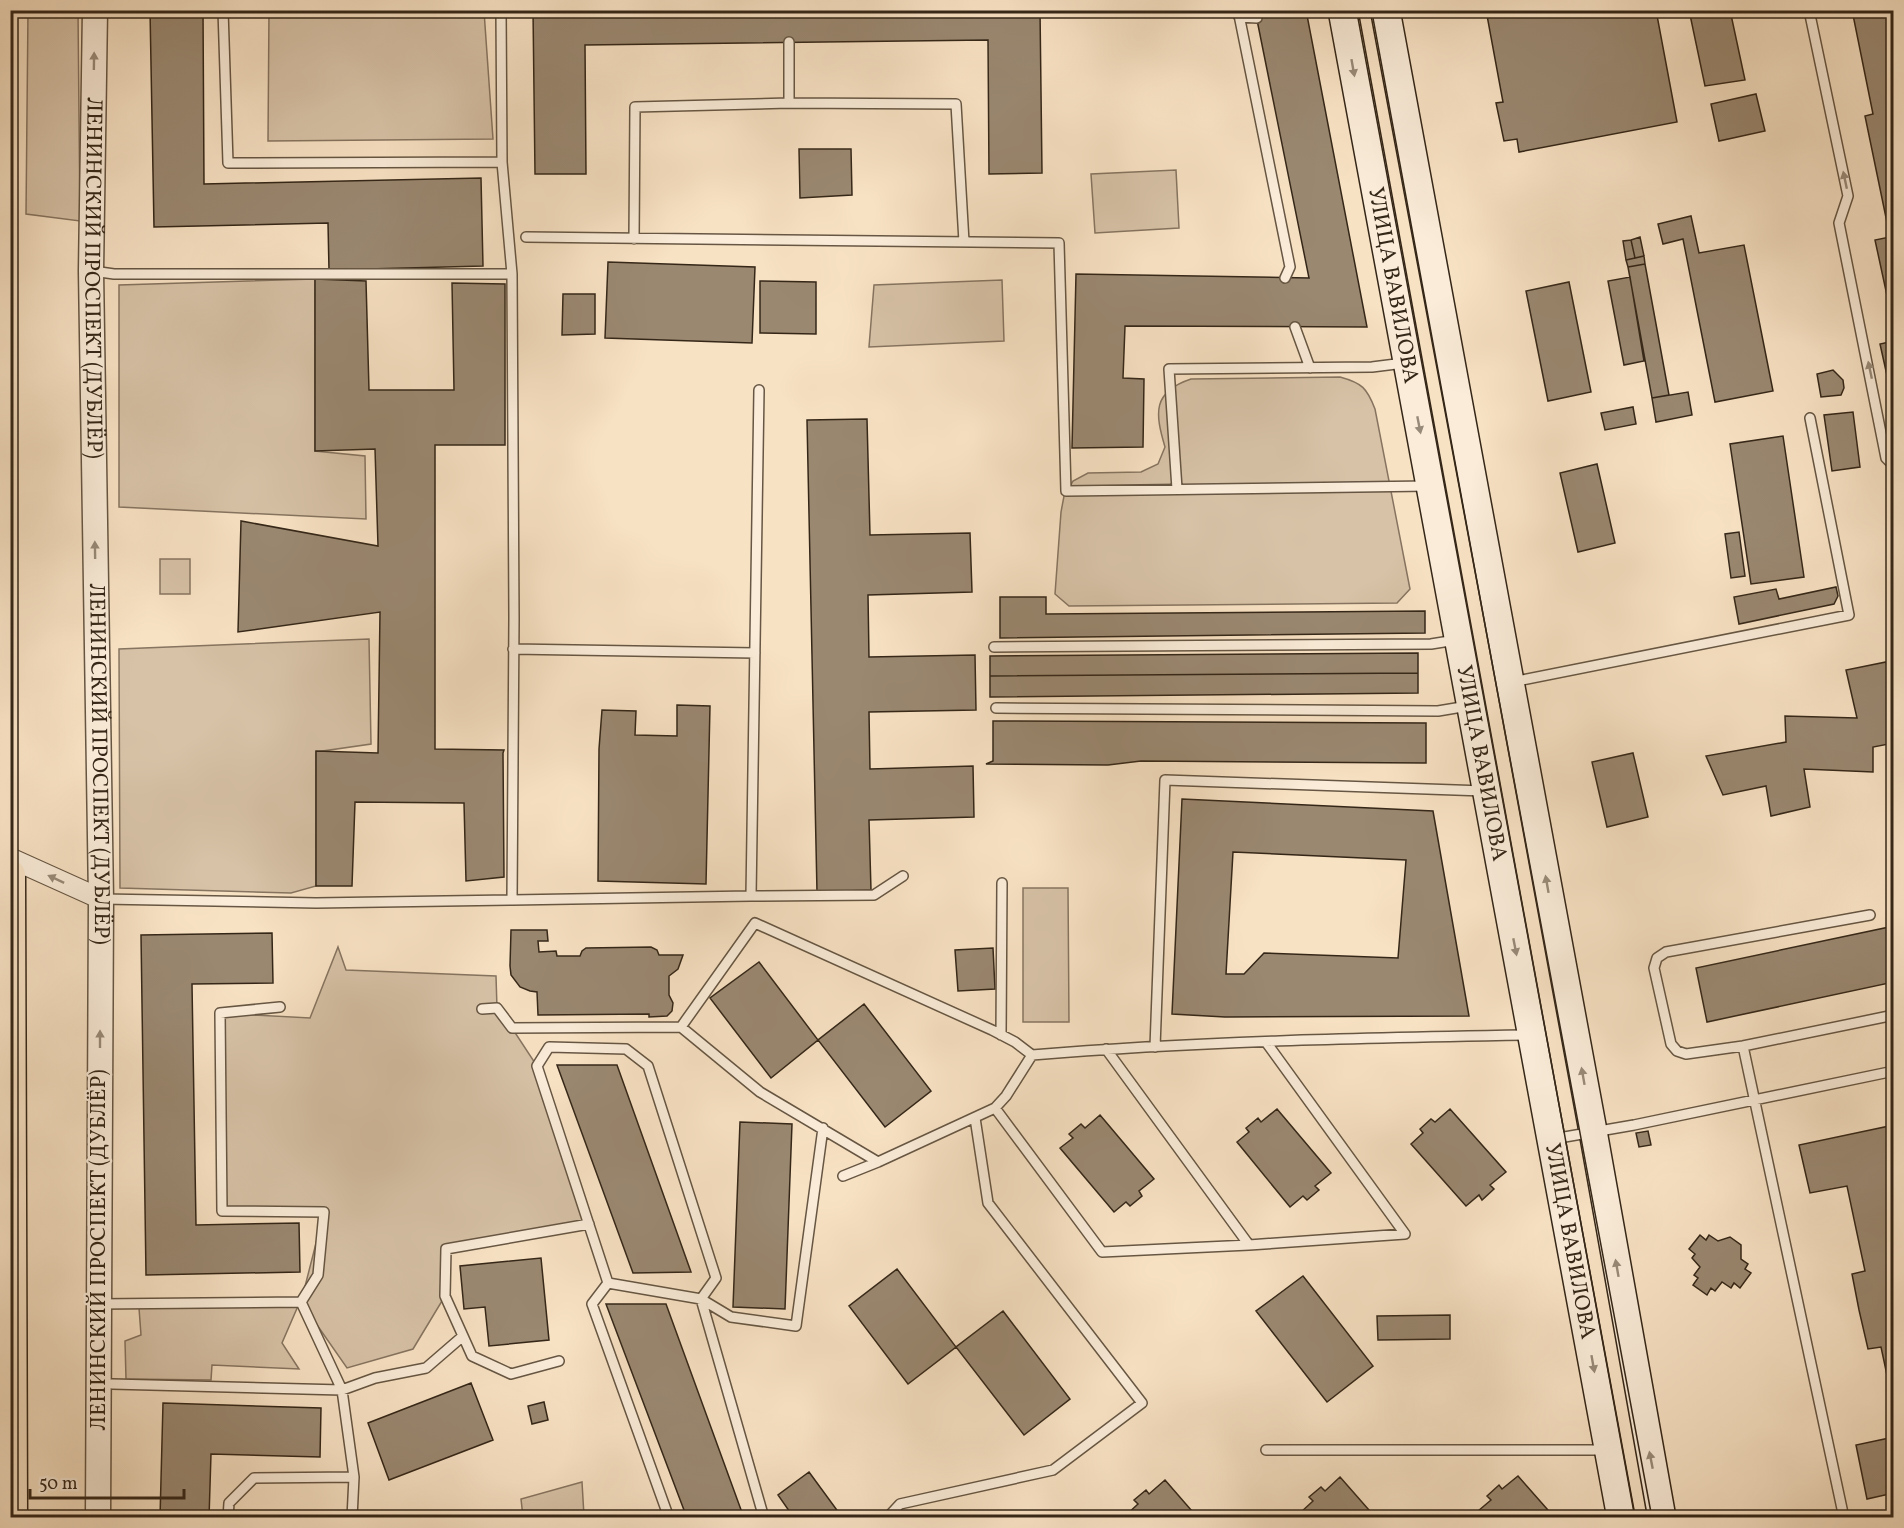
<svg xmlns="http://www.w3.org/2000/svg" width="1904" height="1528" font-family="Vollkorn,serif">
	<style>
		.green { fill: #d7c2a7; stroke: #867460; stroke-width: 1.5 }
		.building { fill: #9a8871; stroke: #352718; stroke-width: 1.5; fill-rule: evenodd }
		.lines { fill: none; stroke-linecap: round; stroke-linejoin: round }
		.service-casing { stroke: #665643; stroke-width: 12 }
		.minor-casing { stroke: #665643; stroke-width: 22 }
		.tertiary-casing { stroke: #665643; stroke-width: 27 }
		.secondary-casing { stroke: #352718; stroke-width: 30 }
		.primary-casing { stroke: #352718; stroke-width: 33 }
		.service { stroke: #faecd9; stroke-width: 9 }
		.minor { stroke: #faecd9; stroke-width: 20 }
		.tertiary { stroke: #faecd9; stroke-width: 24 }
		.secondary { stroke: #faecd9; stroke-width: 27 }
		.primary { stroke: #f8e2c4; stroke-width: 30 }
		.tram { stroke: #352718; stroke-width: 1.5 }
		.oneway { fill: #988a78 }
		.labels { text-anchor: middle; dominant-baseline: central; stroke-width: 4.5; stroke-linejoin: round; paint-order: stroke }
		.street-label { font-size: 22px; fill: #352718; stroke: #faecd9 }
	</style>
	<rect width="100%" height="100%" fill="#f8e2c4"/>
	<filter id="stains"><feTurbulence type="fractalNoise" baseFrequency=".00333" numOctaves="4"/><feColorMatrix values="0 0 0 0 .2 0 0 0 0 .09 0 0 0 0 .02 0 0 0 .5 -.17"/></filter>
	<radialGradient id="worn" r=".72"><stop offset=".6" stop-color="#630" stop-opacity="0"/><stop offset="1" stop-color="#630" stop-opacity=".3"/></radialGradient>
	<!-- green -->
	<path class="green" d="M28,11H78L80,221L26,214Z
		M269,11H484L493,139L268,141Z
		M1176,170L1179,228L1095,233L1091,174Z
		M315,279V451L365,456L366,519L119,507V285Z
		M1002,280L1004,341L869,347L874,285Z
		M1340,377C1362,383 1367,388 1375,409L1410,589L1397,603L1069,606L1055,594L1061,512L1064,496L1073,481L1088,473L1141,472L1158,464L1165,447C1155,413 1152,392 1191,379Z
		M160,559H190V594H160Z
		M369,639L371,744L316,752V886L291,893L120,888L119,649Z
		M1023,888H1068L1069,1022H1023Z
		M338,947L346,970L496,976L497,1008L512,1028L537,1066L589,1224L447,1249L445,1296L413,1349L347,1368L301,1302L324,1212L222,1211L220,1013L310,1018Z
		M298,1306L282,1343L299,1369L212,1365L211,1380L126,1379L125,1341L141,1335L139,1308Z
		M582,1482L584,1516L523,1517L521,1499Z"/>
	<!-- building -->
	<path class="building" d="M150,10H203L204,184L481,178L483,266L329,270L328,223L154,227Z
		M533,10H1040L1042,173L989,174L988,40L585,45L586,174H535Z
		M1255,10H1306L1367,327L1125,326L1123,378L1144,379L1143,447L1072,448L1076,274L1309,278Z
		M1486,10H1656L1677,122L1519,152L1517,139L1504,141L1496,103L1503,102Z
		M1689,10H1730L1745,80L1705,86Z
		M1852,10H1894V328L1875,240L1890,237L1865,116L1873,114Z
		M1756,94L1765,131L1719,141L1711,104Z
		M799,149H851L852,195L800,198Z
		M1691,216L1699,253L1744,245L1773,391L1715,402L1683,239L1663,244L1658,224Z
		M1640,237L1644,256L1635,258L1631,240Z
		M1631,240L1635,258L1626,260L1623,241Z
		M1644,256L1645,264L1628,267L1626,260Z
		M608,262L755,267L752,343L605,338Z
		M1645,264L1669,395L1652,398L1628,267Z
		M1630,277L1644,361L1624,365L1608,281Z
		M315,279L366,281L369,390H454L452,283L505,284V445H435V749L504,750L503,753L504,877L466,881L464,803L355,802L352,886H316V751L378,753L380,612L238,632L241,521L378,546L375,449L315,451Z
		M760,281L816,282V334L760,333Z
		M1569,282L1591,392L1548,401L1526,291Z
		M563,294H595V334L562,335Z
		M1894,341V407L1880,344Z
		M1833,370L1843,380L1844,388L1841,395L1821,397L1817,374Z
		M1688,392L1692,415L1656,422L1652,398Z
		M1633,407L1636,424L1605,430L1601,413Z
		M1853,412L1860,467L1832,471L1824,415Z
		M867,419L870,535L970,533L972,592L868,595L869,657L975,655L976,710L869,712L870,769L973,766L974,817L869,820L871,890L817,892L807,420Z
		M1783,436L1804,577L1751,584L1730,444Z
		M1597,464L1615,543L1578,552L1560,473Z
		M1739,532L1745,576L1731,578L1725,534Z
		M1836,587L1838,596L1834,604L1739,624L1734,597L1776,589L1779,599Z
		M1000,597H1046V614L1425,611V633L1000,638Z
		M1418,653V673L990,676V656Z
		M1886,662L1894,698V743L1873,747V772L1804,769L1810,807L1771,816L1766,786L1723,795L1706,756L1786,742L1785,716L1857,718L1846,670Z
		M1418,673V693L990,697V676Z
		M677,705L710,706L706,884L598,881L599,749L602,710L636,711L635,735L677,736Z
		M993,721L1426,723V763L1141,761L1108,765L986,764L993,761Z
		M1633,753L1648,817L1607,827L1592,762Z
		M1182,799L1433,811L1469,1016L1225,1017L1172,1014ZM1233,852L1406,860L1398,958L1264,953L1244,974H1226Z
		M1894,926V982L1707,1022L1696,968Z
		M511,930H547L548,941H538L539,952L556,951L557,956H580L582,951L586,948L651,947L657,950L659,955H683L678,969L669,976V995L673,1003L672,1011L667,1016L649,1017V1014L538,1015L537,992L530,991L520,987L511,975L510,966Z
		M272,933L273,983L192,984L196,1225L299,1223L300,1272L146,1275L141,935Z
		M993,948L995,989L958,991L955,950Z
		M759,962L818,1040L771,1078L710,998Z
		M864,1004L931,1091L885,1127L818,1040Z
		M557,1065H617L691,1272L633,1273Z
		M1277,1109L1331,1173L1315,1186L1319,1190L1307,1200L1303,1196L1290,1207L1237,1142L1249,1132L1246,1128L1258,1118L1261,1122Z
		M1450,1109L1506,1172L1490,1185L1494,1189L1482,1200L1479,1195L1466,1206L1411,1144L1423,1133L1420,1129L1431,1119L1435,1122Z
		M1100,1115L1154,1179L1139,1191L1142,1196L1130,1206L1126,1202L1114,1212L1060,1148L1073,1138L1069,1134L1081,1124L1085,1128Z
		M740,1122L792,1124L785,1309L733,1307Z
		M1894,1125V1408L1881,1347L1868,1349L1859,1310L1852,1274L1865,1271L1847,1186L1810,1193L1799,1145Z
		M1648,1131L1651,1145L1639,1147L1636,1133Z
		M1700,1235L1706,1240L1709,1235L1718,1241L1730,1237L1741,1245V1259L1748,1264L1745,1269L1751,1273L1740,1288L1734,1283L1731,1288L1722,1282L1715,1291L1711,1288L1707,1295L1693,1285L1698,1278L1694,1275L1700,1267L1692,1258L1695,1254L1689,1249Z
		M541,1258L549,1340L489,1346L485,1307L464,1309L460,1266Z
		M897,1269L956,1347L908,1384L849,1306Z
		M1303,1276L1373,1366L1327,1402L1256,1311Z
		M606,1304H666L744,1518H687Z
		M1003,1311L1070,1399L1024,1435L956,1347Z
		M1450,1315V1339L1378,1340L1377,1316Z
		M471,1383L493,1440L389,1480L368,1423Z
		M544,1402L548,1420L532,1424L528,1406Z
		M163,1403L321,1408L320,1457L211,1454L209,1518H160Z
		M1894,1437V1493L1867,1499L1856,1445Z
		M809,1472L842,1517L794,1518L778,1495Z
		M1518,1476L1555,1518H1484L1478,1511L1491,1500L1487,1496L1499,1485L1502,1489Z
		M1340,1477L1376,1518H1305L1301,1512L1313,1501L1309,1497L1321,1487L1325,1491Z
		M1165,1480L1198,1518H1128L1126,1515L1138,1504L1134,1500L1146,1490L1149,1494Z"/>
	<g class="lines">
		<defs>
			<path id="service" d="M223,10L228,163L502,162L512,274
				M501,10L502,162
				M1238,10L1290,267L1285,278
				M1809,10L1848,196L1839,223L1886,458L1894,466
				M1239,17L1257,18
				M789,42V103
				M526,237L1059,243L1066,491L1428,486
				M634,239L635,107L789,103L956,104L964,242
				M93,271L114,274H512L514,618L512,900L316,903L103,899
				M1295,327L1310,368
				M1177,489L1169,369L1372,367L1404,363
				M994,647L1431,644L1456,640
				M513,649L755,653
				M1512,682L1849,615L1810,418
				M996,708L1438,711L1468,706
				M751,896L874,895L903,876
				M512,900L751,896L759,390
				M1870,915L1666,952L1657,958L1654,968L1671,1044L1677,1051L1686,1054L1743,1046L1894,1015
				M280,1007L220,1013L222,1211L324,1212L318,1275L301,1302
				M482,1009L497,1008L512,1028L681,1027
				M1001,1035L1002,883
				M1743,1046L1844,1518
				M1155,1047L1165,780L1484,791
				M1106,1049L1249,1245
				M995,1108L1102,1252L1249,1245L1405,1234L1266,1042
				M1553,1139L1634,1125L1894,1071
				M878,1162L760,1092L681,1027L755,923L992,1030L1015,1042L1032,1055C1197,1041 1363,1038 1529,1035
				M843,1176L878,1162L995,1108L1006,1096L1032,1055
				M608,1283L592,1304L669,1518
				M701,1299L716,1278L648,1066L626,1049L549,1047L537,1066L608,1283L701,1299L731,1317L796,1326L823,1128
				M701,1299L764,1518
				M99,1304L301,1302L342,1390L112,1384
				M559,1361L511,1374L472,1356L445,1296L446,1249L589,1224
				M1266,1450H1606
				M228,1518L229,1503L254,1478L354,1477
				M352,1518L354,1477L342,1390L375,1378L426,1368L463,1336
				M887,1518L900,1504L1053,1470L1142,1403L988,1203L975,1118"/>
			<path id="minor" d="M10,858L101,899"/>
			<g id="tertiary">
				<path id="s1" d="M95,10L91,271L101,899L98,1518"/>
			</g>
			<g id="secondary">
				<path id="s2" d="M1342,10L1621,1518"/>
				<path d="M1386,10L1593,1131L1662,1518"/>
			</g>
			<path id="primary" d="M10,875L12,1518"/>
		</defs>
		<!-- service casing -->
		<use href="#service" class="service-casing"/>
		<!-- minor casing -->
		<use href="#minor" class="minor-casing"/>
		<!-- tertiary casing -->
		<use href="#tertiary" class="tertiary-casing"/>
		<!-- secondary casing -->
		<use href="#secondary" class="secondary-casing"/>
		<!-- primary casing -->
		<use href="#primary" class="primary-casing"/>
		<!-- service -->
		<use href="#service" class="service"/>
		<!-- minor -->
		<use href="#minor" class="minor"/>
		<!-- tertiary -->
		<use href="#tertiary" class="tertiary"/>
		<!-- secondary -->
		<use href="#secondary" class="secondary"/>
		<!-- primary -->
		<use href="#primary" class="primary"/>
		<!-- tram -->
		<path class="tram" d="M1358,10L1635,1518
			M1370,10L1652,1518"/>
	</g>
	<!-- one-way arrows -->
	<defs><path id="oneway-solid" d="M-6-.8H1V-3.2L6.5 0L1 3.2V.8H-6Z" transform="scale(1.5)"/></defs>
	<g class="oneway">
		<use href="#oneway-solid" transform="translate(94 61) rotate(-89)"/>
		<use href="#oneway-solid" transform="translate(1353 68) rotate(80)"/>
		<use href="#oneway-solid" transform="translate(1845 180) rotate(-102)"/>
		<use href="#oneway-solid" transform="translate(1870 370) rotate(-102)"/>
		<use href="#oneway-solid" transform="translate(1419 425) rotate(79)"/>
		<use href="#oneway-solid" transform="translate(95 550) rotate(-91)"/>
		<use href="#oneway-solid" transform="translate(56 879) rotate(-155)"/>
		<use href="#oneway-solid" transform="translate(1547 884) rotate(-100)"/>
		<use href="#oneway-solid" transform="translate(1515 947) rotate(79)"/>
		<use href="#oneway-solid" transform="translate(100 1039) rotate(-90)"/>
		<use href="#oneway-solid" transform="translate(1583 1076) rotate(-100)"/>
		<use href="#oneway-solid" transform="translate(1617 1268) rotate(-100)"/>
		<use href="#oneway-solid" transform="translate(1593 1364) rotate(80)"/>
		<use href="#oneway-solid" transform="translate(1651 1460) rotate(-101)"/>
	</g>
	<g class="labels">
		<!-- street labels -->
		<g class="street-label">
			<text stroke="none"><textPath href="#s1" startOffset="268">ЛЕНИНСКИЙ ПРОСПЕКТ (ДУБЛЁР)</textPath></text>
			<text stroke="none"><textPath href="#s2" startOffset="280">УЛИЦА ВАВИЛОВА</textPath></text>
			<text stroke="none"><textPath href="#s1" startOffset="754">ЛЕНИНСКИЙ ПРОСПЕКТ (ДУБЛЁР)</textPath></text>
			<text stroke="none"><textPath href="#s2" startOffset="766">УЛИЦА ВАВИЛОВА</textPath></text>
			<text stroke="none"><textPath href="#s2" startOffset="1252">УЛИЦА ВАВИЛОВА</textPath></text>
			<text transform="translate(99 1250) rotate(-90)">ЛЕНИНСКИЙ ПРОСПЕКТ (ДУБЛЁР)</text>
		</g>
	</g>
	<!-- margin -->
	<rect width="1904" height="1528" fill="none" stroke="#f8e2c4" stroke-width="36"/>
	<rect x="12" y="12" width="1880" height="1504" fill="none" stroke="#352718" stroke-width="3"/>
	<rect x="18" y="18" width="1868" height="1492" fill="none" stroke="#352718" stroke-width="1.5"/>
	<!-- scale -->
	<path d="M30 1489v9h154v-9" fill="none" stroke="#352718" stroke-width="3"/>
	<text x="39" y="1489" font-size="18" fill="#352718" stroke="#faecd9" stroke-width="4.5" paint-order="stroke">50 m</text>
	<rect width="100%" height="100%" filter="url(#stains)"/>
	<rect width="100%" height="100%" fill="url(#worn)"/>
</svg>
